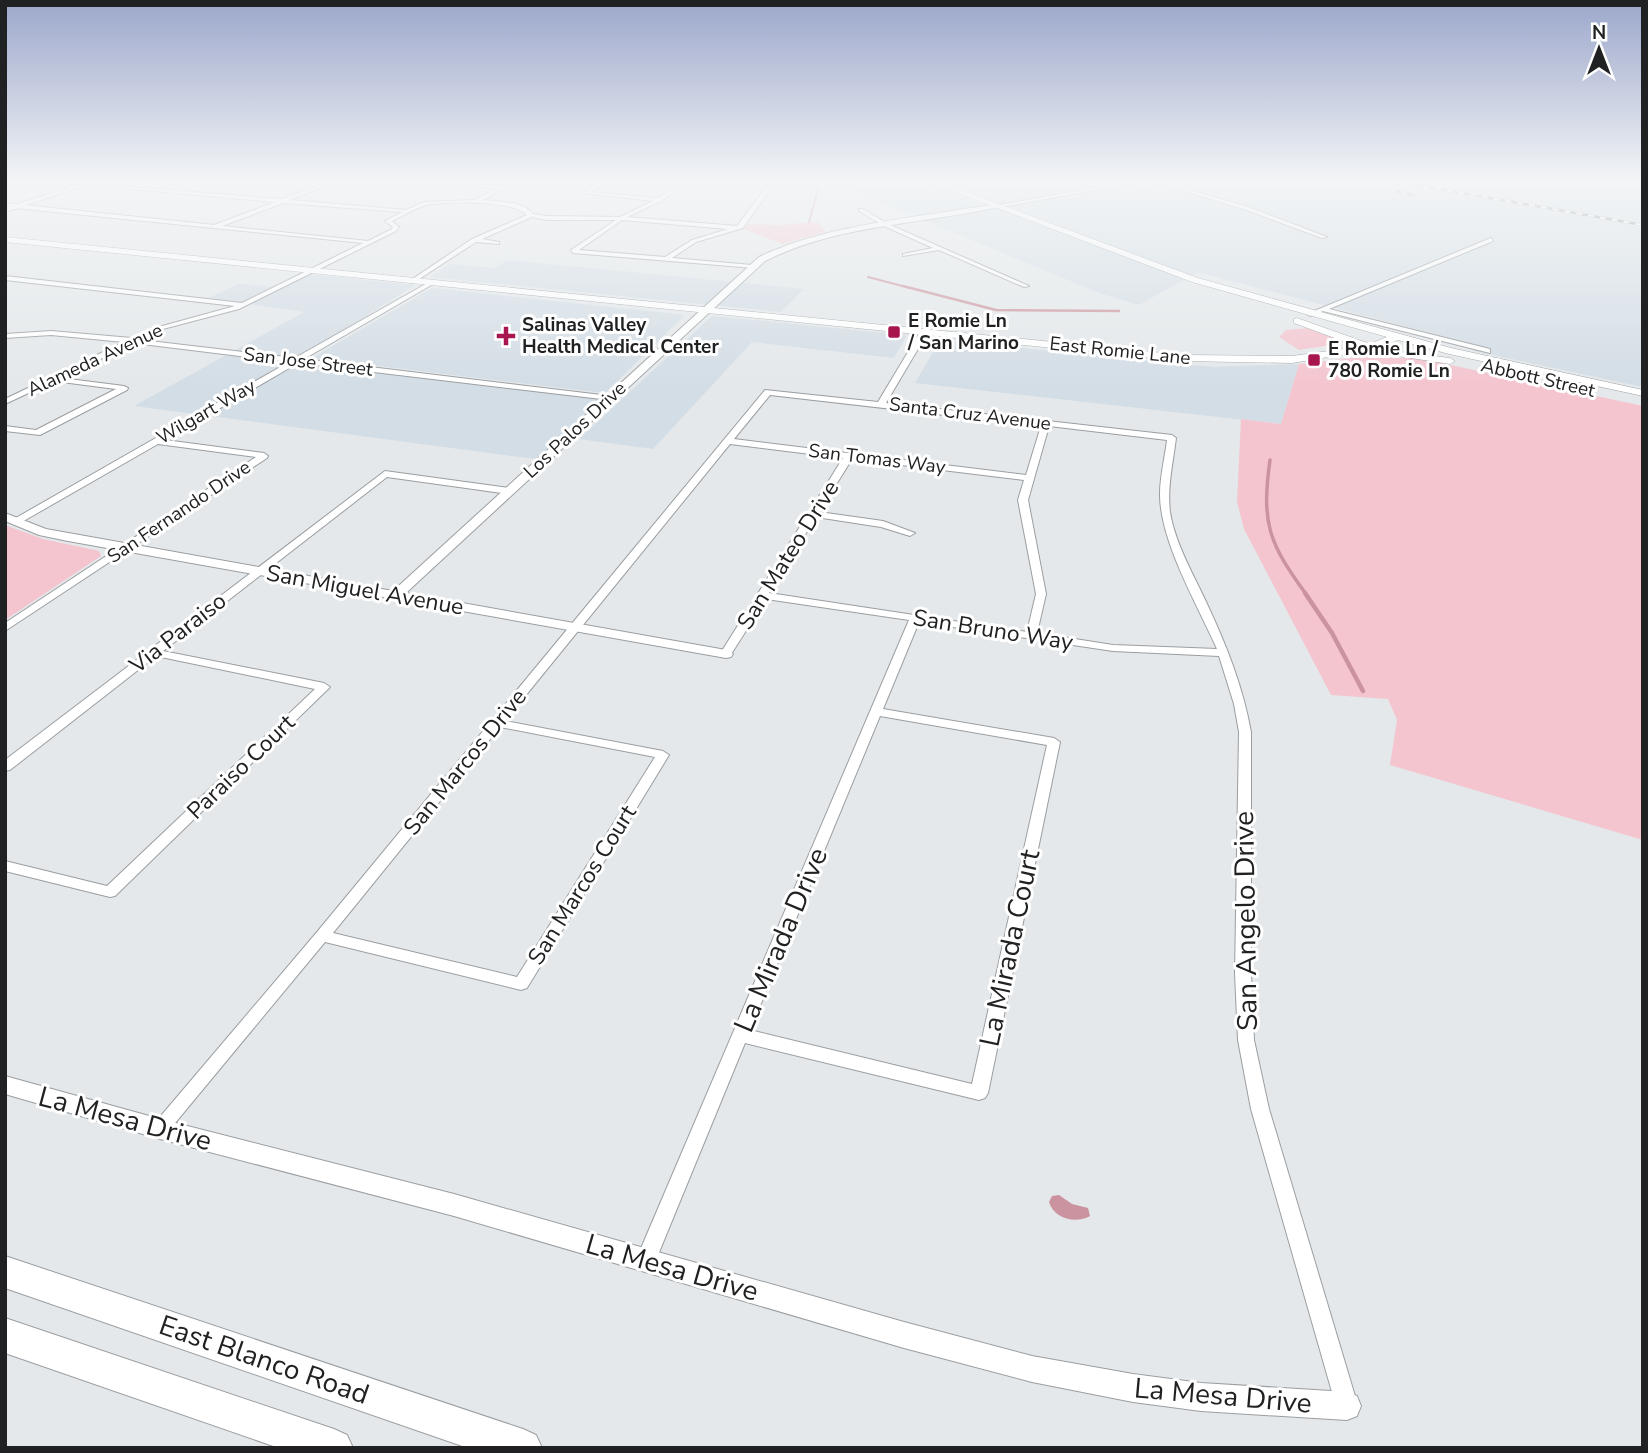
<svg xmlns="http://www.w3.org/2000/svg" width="1648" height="1453" font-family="'Nunito Sans',sans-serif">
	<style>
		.built { fill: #d3dde5 }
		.green { fill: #f4c5cf }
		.water { fill: #cb939f }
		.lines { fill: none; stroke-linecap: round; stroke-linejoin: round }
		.stream-far3 { stroke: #cb939f; stroke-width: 2 }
		.stream-far2 { stroke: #cb939f; stroke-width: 2.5 }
		.stream-far1 { stroke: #cb939f; stroke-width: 3.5 }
		.stream { stroke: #cb939f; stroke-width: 4.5 }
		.minor-casing { stroke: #9b9ea1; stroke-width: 2 }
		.tertiary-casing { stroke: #9b9ea1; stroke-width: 2 }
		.secondary-casing { stroke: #9b9ea1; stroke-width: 1 }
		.trunk-casing { stroke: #9b9ea1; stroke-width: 2 }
		.minor { fill: #fff; fill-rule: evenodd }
		.tertiary { fill: #fff; fill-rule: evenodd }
		.secondary { fill: #fff; fill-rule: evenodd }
		.trunk { fill: #fff; fill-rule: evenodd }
		.rail-casing { stroke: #787a7c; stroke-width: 2.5 }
		.rail { stroke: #fff; stroke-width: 2; stroke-dasharray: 6; stroke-linecap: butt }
		.poi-dot { fill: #a81650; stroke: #fff; stroke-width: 2.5 }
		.labels { text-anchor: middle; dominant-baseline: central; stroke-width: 6; stroke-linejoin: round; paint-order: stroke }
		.far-poi-label { font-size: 19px; font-weight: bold; fill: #202122; stroke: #fff; text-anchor: start }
		.far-street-label { font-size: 19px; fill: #202122; stroke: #fff }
		.street-label { font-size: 23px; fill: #202122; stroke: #fff }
		.near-street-label { font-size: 28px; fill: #202122; stroke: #fff }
	</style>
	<rect width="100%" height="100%" fill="#e4e8ea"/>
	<!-- built -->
	<path class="built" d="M905,182H1643V387L1474,351L1469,343L1197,272L1139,305L1099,293L851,190Z
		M508,260L804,289L781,312L429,277L451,264L494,268Z
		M309,274L415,285L297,360L610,398L543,460L134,406L304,312L208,298L239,284L279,287Z
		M432,288L685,315L605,393L312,358Z
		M712,316L907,335L894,358L752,342L653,449L579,439Z
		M940,340L1213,367L1299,364L1281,424L915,383Z"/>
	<!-- green -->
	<path class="green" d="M818,222L825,232L783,244L743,229L749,224L780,225Z
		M1309,328L1333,337L1337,344L1299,350L1279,337L1286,330Z
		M1370,356L1422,359L1643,406V840L1390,765L1397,720L1388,699L1331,695L1244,529L1237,502L1241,419L1281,424L1299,364Z
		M5,525L43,539L99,551L101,556L5,620Z"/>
	<!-- water -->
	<path class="water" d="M1059,1195L1072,1204L1088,1208L1090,1216C1076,1224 1054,1219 1049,1202L1052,1196Z"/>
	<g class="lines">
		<!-- stream-far3 -->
		<path class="stream-far3" d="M809,222L820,182
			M868,277L910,288"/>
		<!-- stream-far2 -->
		<path class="stream-far2" d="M903,286L996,310L1119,311"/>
		<!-- stream-far1 -->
		<path class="stream-far1" d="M1270,460C1261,524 1269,543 1306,594"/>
		<!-- stream -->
		<path class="stream" d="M1305,593L1332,633L1363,691"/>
		<defs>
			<path id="minor" d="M53,182H70L282,199L329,182H335L290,200L406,210L424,202L474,200L498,188L429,184L427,182L503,186L511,182H516L483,200L514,203L525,207L533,214L547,216L620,217L653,201L583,193L600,182H605L591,192L658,198L684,182H689L661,201L627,217L737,226L770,182H775L743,228L696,242L672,258L752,265L754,268L573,253L571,250L616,220H547L532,217L482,239L499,242V244L476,242L413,283L411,280L472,239L527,215C511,200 449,201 427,205C415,208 403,216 392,221L399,227L396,231L239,309L159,330L141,340L295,358L431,281L433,282V284L304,359L610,396L614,398L610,400L298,363L165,440L264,453L268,456L267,458L5,631V623L256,457L158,444L20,523H14V519L289,362L134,343L61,378L124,386L128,388L127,390L40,435L5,431V426L36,430L116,389L54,381L5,404V399L124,342L51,335L5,338V334L51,331L132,338L155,328L235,306L5,280V276L242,303L363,243L5,207V203L214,225L275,202ZM283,203L402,212L385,221L393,227L392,229L368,241L222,226ZM622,220L728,229L692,240L665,257L579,250Z
				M1127,182H1137L997,208L994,206Z
				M1155,182H1162L1248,207L1327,237L1322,238L1244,209Z
				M859,209H863L888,224L1029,286L1024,287L939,250L903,256V254L933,248L884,226L859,211Z
				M1491,238L1493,241L1329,309L1490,349V353L1323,311L1310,316L1307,314Z
				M924,330L928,332L886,403L1172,435L1176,438C1173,463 1167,487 1170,512C1175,544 1195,577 1208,606C1227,647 1243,687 1251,732V973L1254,1040L1269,1109L1358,1406L1355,1414L1347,1417L1339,1414L1336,1406L1251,1109L1238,1040L1235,973L1239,732L1234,704L1219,656L1113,651L919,622L883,709L1054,738L1060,742L988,1093L985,1098L979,1100L745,1043L653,1267L646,1269L639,1267L636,1260L909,620L766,599L730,656L726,657L720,654L843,458L730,444L505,721L663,751L669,755L527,988L521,990L325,942L166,1134L160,1137L154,1134L151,1129L154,1124L317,932L765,390L878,402L920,332ZM770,395L1041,426L1026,475L734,439ZM1049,426L1167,440C1165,457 1160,476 1160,493C1159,540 1198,606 1217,649L1113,645L1037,633L1046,594L1028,500ZM852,459L1024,480L1018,500L1036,594L1027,632L769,593L816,517L881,527L910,536L915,533L883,521L819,512ZM880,716L1047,745L972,1084L750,1030ZM500,727L655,757L517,977L333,933Z
				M385,471L509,488L514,491L509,494L387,477L163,651L324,683L330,687L328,689L115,896L110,897L5,871V861L107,886L315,689L156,656L10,770L5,771V760Z"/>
			<path id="tertiary" d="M87,182H95L5,212V208Z
				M997,204L999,207C922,224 836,225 765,261L406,593L726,650L733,654L731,657L726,658L68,541L39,535L5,521V513L46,529L393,591L759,257C827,224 922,217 997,204Z
				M5,1076L160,1119L454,1194L904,1322L1032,1356L1133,1374L1201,1383L1347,1392L1357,1396L1361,1406L1357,1416L1347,1420L1201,1411L1133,1402L1032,1382L904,1348L454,1216L160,1139L5,1094Z"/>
			<path id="secondary" d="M929,182H939L1198,278L1451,348L1643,390V396L1449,354L1398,340L1376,349L1450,358L1455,361L1450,364L1365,351L1292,363L1183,361L5,242V237L1183,355L1292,356L1359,347L1294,323V319L1297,318L1370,344L1387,337L1192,282Z"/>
			<path id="trunk" d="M5,1256L523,1429L536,1435L542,1448H468L5,1288Z
				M5,1318L334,1429L347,1435L353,1448H279L5,1353Z"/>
		</defs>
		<!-- minor casing -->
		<use href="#minor" class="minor-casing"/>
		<!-- tertiary casing -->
		<use href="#tertiary" class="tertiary-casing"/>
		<!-- secondary casing -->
		<use href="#secondary" class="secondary-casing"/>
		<!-- trunk casing -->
		<use href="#trunk" class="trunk-casing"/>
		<!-- minor -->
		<use href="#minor" class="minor"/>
		<!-- tertiary -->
		<use href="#tertiary" class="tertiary"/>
		<!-- secondary -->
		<use href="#secondary" class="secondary"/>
		<!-- trunk -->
		<use href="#trunk" class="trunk"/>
		<defs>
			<path id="rail" d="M1399,182L1643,225
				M1389,190L1414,195"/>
		</defs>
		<!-- rail casing -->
		<use href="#rail" class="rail-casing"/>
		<!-- rail -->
		<use href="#rail" class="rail"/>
	</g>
	<!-- sky -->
	<linearGradient id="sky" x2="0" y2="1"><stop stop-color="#9ca7cb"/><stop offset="0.47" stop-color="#f3f5f6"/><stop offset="1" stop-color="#f3f5f6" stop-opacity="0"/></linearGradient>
	<rect width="1648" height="385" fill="url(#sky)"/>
	<!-- markers -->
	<g class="poi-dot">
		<rect x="887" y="325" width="14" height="14" rx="3.5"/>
		<path d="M502.5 325.5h7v7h7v7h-7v7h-7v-7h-7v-7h7z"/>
		<rect x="1307" y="353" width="14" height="14" rx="3.5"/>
	</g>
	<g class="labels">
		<!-- far-poi labels -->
		<g class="far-poi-label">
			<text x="908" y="321">E Romie Ln<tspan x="908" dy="22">/ San Marino</tspan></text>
			<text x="522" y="325">Salinas Valley<tspan x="522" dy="22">Health Medical Center</tspan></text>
			<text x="1328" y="349">E Romie Ln /<tspan x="1328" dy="22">780 Romie Ln</tspan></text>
		</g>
		<!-- far-street labels -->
		<g class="far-street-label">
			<text transform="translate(1120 351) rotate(6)">East Romie Lane</text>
			<text transform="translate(95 360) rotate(-25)">Alameda Avenue</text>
			<text transform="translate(308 362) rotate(7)">San Jose Street</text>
			<text transform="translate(1538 378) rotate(13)">Abbott Street</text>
			<text transform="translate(206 412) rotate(-30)">Wilgart Way</text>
			<text transform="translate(970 414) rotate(7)">Santa Cruz Avenue</text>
			<text transform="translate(575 430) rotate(-43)">Los Palos Drive</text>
			<text transform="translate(877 459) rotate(7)">San Tomas Way</text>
			<text transform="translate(179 512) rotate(-34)">San Fernando Drive</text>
		</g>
		<!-- street labels -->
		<g class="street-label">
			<text transform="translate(788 555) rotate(-58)">San Mateo Drive</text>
			<text transform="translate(365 590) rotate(10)">San Miguel Avenue</text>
			<text transform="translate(993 630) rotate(9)">San Bruno Way</text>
			<text transform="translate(178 633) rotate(-38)">Via Paraiso</text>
			<text transform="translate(465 762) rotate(-51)">San Marcos Drive</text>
			<text transform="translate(241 767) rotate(-44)">Paraiso Court</text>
			<text transform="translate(582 885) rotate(-58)">San Marcos Court</text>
		</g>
		<!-- near-street labels -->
		<g class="near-street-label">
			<text transform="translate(1246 921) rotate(-91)">San Angelo Drive</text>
			<text transform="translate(781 940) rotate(-67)">La Mirada Drive</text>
			<text transform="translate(1010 948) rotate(-78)">La Mirada Court</text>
			<text transform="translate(125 1119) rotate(15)">La Mesa Drive</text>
			<text transform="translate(672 1268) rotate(16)">La Mesa Drive</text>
			<text transform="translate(264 1360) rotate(19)">East Blanco Road</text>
			<text transform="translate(1223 1396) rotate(5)">La Mesa Drive</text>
		</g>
	</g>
	<!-- border -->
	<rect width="1648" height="1453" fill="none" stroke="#202122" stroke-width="14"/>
	<!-- north arrow -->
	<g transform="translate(1599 49)" stroke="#ffffff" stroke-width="5" paint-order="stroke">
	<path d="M0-5L12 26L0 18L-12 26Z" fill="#202122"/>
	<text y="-10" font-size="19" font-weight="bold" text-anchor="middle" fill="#202122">N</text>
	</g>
</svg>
